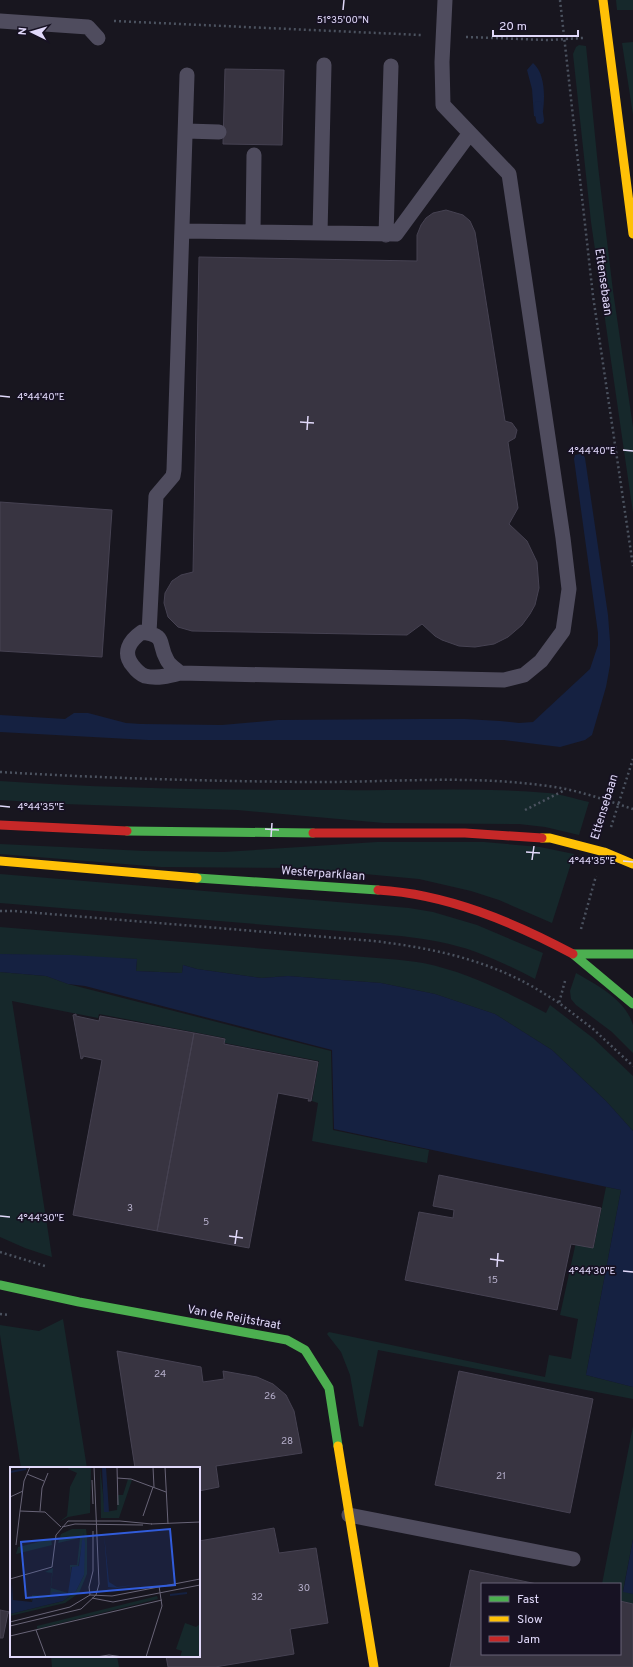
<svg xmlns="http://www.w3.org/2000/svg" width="633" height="1667" font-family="Overpass,sans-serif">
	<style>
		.green { fill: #16282b }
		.water { fill: #152141 }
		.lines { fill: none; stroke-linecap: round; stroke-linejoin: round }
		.stream { stroke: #152141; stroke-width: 8 }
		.building { fill: #383441; stroke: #464252 }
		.path { stroke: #4b525f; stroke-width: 2.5; stroke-dasharray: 2 3; stroke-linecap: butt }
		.lane { stroke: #4f4c5e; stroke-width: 15 }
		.fast { stroke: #4caf50; stroke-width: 9 }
		.slow { stroke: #ffc107; stroke-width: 9 }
		.jam { stroke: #c62828; stroke-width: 9 }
		.ticks { fill: none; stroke: #e1d9fa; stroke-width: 1.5 }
		.labels { text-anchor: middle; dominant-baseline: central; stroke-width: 3.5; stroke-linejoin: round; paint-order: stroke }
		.number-label { font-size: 10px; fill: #b7b0cc }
		.street-label { font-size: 12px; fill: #e1d9fa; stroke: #171223 }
		.inset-river { fill: none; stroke: #152141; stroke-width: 2 }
		.inset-road { fill: none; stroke: #686477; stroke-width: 1 }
		.view { fill: #315cdb; fill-opacity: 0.15; stroke: #315cdb; stroke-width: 2 }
		.inset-edge { fill: none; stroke: #e1d9fa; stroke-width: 2 }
		.ticks-label { font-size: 10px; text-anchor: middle; fill: #e1d9fa; stroke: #171223; stroke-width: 3.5; stroke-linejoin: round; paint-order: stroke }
	</style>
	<rect width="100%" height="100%" fill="#18161f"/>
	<!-- green -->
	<path class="green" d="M616,0H633V10H617Z
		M633,42V115L622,43Z
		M579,45L586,46L598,166L613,291L633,427V513L591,222L573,54L576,47Z
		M0,781C114,789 228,790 342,790C410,791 479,787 548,793C561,794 575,799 589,802L579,835L545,827L519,824L384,823L237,810L64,804L0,800Z
		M377,842H484L540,847L574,854L552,923L499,900L471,891L419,879L299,868L161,867L0,854V844L145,851L224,852Z
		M0,874L409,908L433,912L477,925L543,953L535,979C516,969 497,960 476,952C452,943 426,939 401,936L0,903Z
		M0,927L389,959C401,960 412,961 423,963C467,972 507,992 546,1013L550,1005L593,1038L633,1076V1131L606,1101L552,1050L495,1014L435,994L381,983L288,976L262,978L197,969L183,965L182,973L136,971L137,959L0,954Z
		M0,972L46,976L68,984L331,1051L333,1130L429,1150L427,1163L312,1141L318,1103L312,1101L319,1061L225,1043V1038L99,1014L98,1018L12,1001L52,1257L25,1248L0,1237Z
		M576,973C597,985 626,1000 633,1025C633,1033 633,1045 633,1053L612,1032L576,1005L571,999L570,991Z
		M606,1187L621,1190L586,1375L633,1387V1399L378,1350L363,1427L359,1426L350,1375L341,1352L327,1334L329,1332L545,1377L549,1355L571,1359L578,1319L560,1315L576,1242L594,1246Z
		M63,1319L87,1468H21L0,1335V1325L39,1331Z
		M633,1426V1539L623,1591L633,1594V1604L620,1601V1584H602Z
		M51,1656H117L119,1667H52Z"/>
	<!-- water -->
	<path class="water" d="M533,63C545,73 545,96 543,111L537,117L534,116L532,89L527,70Z
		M580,454H583L585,458L608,615L610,641V665L606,687L592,735L585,740L560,747L504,740H148L0,732V715L65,719L74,713H88L126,723L141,724L222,725L278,720L420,719H465L500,721L519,723L533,722L590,669L598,645V633L574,459L575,455Z
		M0,954L71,955L137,959L136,971L182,973L183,965L197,969L262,978L288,976L381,983L435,994L495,1014L552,1050L606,1101L633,1131V1387L586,1375L621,1190L334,1129L332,1050L85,986L68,984L46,976L0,972Z
		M633,1539V1594L623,1592Z"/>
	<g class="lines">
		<!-- stream -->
		<path class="stream" d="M538,105L540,120"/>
	</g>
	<!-- building -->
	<path class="building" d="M225,69L284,70L282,145L223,144Z
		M446,210L463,215L470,221L475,232L505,421L512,423L517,430L515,438L508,442L518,508L509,524L527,541L537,562L539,588L535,605L530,614L522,625L508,637L494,644L475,647L459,646L442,640L435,636L422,624L407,635L192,631L178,627L168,617L164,603L165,593L172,581L181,575L193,572L199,257L417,261V235L421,225L426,218L433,213Z
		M0,502L112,510L102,657L0,651Z
		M76,1014V1016L99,1021L100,1016L194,1033L157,1231L73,1215L102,1060L83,1056V1058L81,1059L73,1015Z
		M194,1033L225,1039L224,1044L318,1062L311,1101H308L309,1099L278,1093L249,1248L157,1231Z
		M439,1175L601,1208L593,1248L571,1244L557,1310L405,1280L419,1212L453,1218L454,1210L433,1206Z
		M117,1351L201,1367L203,1382L224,1379L223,1371L257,1377L273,1384L286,1395L294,1411L302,1453L216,1466L219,1487L199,1491V1468H135Z
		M459,1371L593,1399L570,1513L435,1485Z
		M274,1528L279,1553L316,1548L328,1623L290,1629L294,1654L215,1667H168L166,1656H199V1541Z
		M470,1570L537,1584H482V1654H620V1601L633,1604V1667H450Z
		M0,1610L10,1612V1613H8L3,1638H0Z"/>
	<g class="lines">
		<!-- path -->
		<path class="path" d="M560,0L593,296L633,566
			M114,21L421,35
			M466,37L548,40L583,38
			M0,772C101,778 202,781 304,782C391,783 479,773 566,789C589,794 611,802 633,809
			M525,810L565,790
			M611,827L633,759
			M0,911H14L374,941C423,947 471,956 516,978C531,985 545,994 559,1003
			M581,929L596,876
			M565,981L559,1003L592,1028L633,1066
			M0,1252L45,1266
			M0,1314L9,1315"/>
		<!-- lane -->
		<path class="lane" d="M0,21L88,27L98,38
			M186,131L219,132
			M182,231L396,234L470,133
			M253,232L254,155
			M320,233L324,65
			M386,235L391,66
			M149,633L156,496L173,476L174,470L187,75
			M180,673C176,669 169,665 167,660C157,643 168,636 142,632C129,641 122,653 133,666C136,670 140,674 145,676C157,679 169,676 180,673L504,680L524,675L541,661L563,631L569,589L563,538L509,174L443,105L442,62L445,0
			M349,1515L573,1559"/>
		<!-- fast -->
		<path class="fast" d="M127,831L313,833
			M197,878L378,890
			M573,954H633
			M573,954L633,1004
			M0,1285L79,1302L287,1340L305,1350L329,1388L338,1446"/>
		<!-- slow -->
		<path class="slow" d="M603,0L633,234
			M542,838H550L604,852L633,864
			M0,861L197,878
			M338,1446L374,1667"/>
		<!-- jam -->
		<path class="jam" d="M0,825L127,831
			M313,833H465L542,838
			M378,890C447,894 513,922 573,954"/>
	</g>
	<!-- ticks -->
	<path class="ticks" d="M343,10L344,0M0,396L10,397M300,422L314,423M307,430L308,416M623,450L633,451M0,806L10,807M265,829L279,830M271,837L272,823M526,852L540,853M532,860L534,846M623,861L633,862M0,1216L10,1217M229,1236L243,1238M235,1244L237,1230M490,1259L504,1261M497,1267L498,1253M623,1271L633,1272"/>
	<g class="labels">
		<!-- number labels -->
		<g class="number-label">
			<text x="130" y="1208">3</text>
			<text x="206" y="1222">5</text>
			<text x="493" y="1280">15</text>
			<text x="160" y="1374">24</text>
			<text x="270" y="1396">26</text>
			<text x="287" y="1441">28</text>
			<text x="501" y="1476">21</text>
			<text x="304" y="1588">30</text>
			<text x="257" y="1597">32</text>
		</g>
		<!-- street labels -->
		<g class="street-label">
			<text transform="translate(603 282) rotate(82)">Ettensebaan</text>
			<text transform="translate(605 807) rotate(-73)">Ettensebaan</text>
			<text transform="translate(323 874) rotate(4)">Westerparklaan</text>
			<text transform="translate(234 1318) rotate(10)">Van de Reijtstraat</text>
		</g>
	</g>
	<!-- overview -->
	<g transform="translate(10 1467)">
		<rect width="190" height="190" fill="#18161f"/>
		<path d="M59,0H81L80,46L58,50L49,55L57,49L60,20L67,6L58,2ZM90,0L95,45L107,43L108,28H113L118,12L122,13L109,51H91ZM62,62H76L77,70V107L69,126L55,136L0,149V147L53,134L66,124L74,108V66L68,100H61L60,109V98H67L70,71L48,76L51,67ZM41,72L42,78L6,87L8,80ZM43,101L41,121L58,126L40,132L23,130L21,135L22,128L40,129L42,106L35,105ZM147,129L148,132L27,162V159ZM175,156L186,160L190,157V190H170L172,184L166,182Z" fill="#16282b"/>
		<path d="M92,0H96L99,45H94ZM73,66L75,76L74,108L66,124L53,134L0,147L2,116L3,133L22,135L23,130L40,131L42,125L58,126L62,100L69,99ZM94,66L99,115L107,120L123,118L107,121L98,120Z" fill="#152141"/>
		<path class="inset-river" d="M0,5L16,2M160,128L177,126"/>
		<path class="inset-road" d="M20,0L14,14L10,44L35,45L51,60M107,0L108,38M143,0L144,20M155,0L158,57M17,7L34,14M107,11L121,12L156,25M82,13L83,37M0,30L13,24M30,44L32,21L38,6M133,49L143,20M141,57L190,55M52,60L65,57L133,58M6,78L10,44M0,112L42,100L46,68L58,54H110L142,57M80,128L79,120L83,104V64M82,131L103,135L190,118M0,155L60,140L80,128L102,129L190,112M0,159L71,142L86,128L89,117L84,0M26,163L36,190M0,169L152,133M86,190L99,188L113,190M136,190L152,139L149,119"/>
		<path class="view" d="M160,62L165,118L16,131L11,75Z"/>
		<rect width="190" height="190" class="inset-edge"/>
	</g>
	<g class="ticks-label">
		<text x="343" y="23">51°35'00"N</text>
		<text x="41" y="400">4°44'40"E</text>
		<text x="592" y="454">4°44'40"E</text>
		<text x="41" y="810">4°44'35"E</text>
		<text x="592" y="864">4°44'35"E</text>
		<text x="41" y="1221">4°44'30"E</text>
		<text x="592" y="1274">4°44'30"E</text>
	</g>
	<!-- legend -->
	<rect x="481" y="1583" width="140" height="72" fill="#171223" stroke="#686279"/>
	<rect x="489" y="1596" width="20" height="6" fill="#4caf50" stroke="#686279"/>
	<text x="517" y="1603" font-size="12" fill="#e1d9fa">Fast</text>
	<rect x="489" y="1616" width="20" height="6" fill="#ffc107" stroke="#686279"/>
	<text x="517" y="1623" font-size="12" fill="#e1d9fa">Slow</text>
	<rect x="489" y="1636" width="20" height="6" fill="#c62828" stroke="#686279"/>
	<text x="517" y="1643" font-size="12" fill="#e1d9fa">Jam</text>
	<!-- north arrow -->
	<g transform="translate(32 32) rotate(275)" stroke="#171223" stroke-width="3" paint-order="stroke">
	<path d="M0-3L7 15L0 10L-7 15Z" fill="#e1d9fa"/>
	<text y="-6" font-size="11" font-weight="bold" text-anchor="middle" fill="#e1d9fa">N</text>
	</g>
	<!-- scale -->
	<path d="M493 30v6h85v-6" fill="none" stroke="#e1d9fa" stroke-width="2"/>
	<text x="499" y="30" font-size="12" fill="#e1d9fa" stroke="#171223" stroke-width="3" paint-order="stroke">20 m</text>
</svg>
